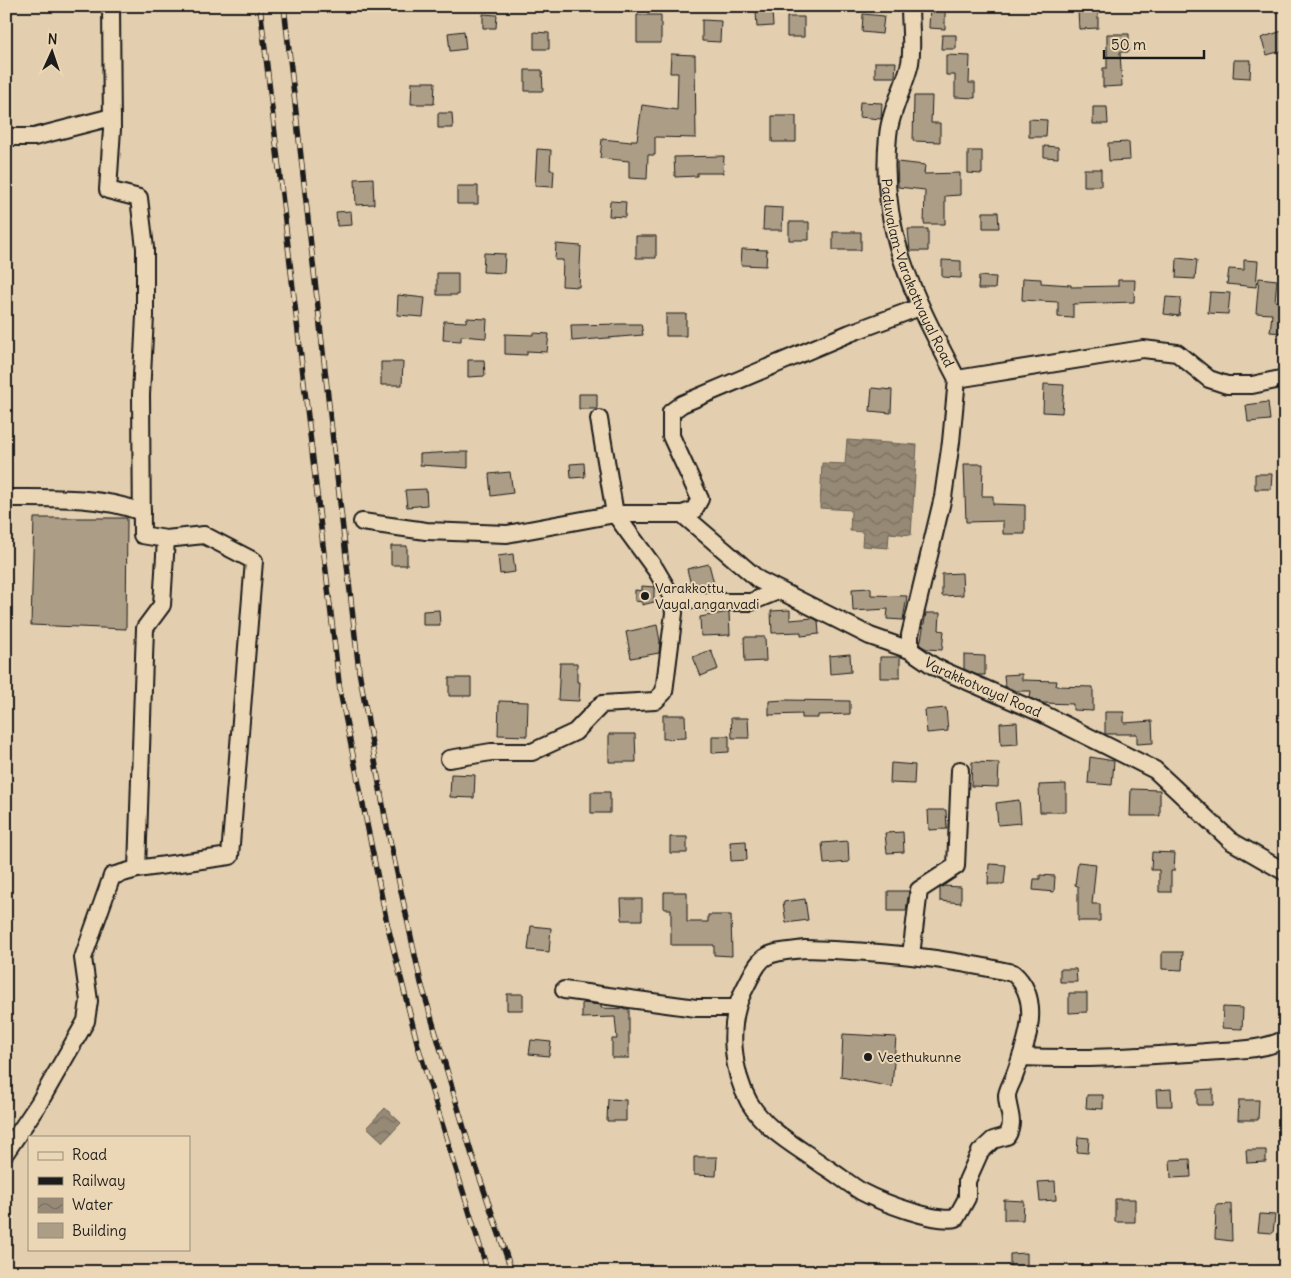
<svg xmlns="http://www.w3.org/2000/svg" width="1291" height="1278" font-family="Delius,sans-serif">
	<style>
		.water { fill: url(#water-waves); stroke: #655e52 }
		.building { fill: #ac9d86; stroke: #1c1c1c }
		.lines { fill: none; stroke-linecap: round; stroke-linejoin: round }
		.minor-casing { stroke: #1c1c1c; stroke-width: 20 }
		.minor { stroke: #ebd6b5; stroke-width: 16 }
		.rail-casing { stroke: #1c1c1c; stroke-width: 5.5 }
		.rail { stroke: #ebd6b5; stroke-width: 4; stroke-dasharray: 11; stroke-linecap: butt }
		.poi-dot { fill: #1c1c1c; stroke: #ebd6b5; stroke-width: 2 }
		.labels { text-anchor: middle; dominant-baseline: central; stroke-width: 4; stroke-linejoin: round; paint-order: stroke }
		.street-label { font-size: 14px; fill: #1c1c1c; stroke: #ebd6b5 }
		.poi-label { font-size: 14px; fill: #1c1c1c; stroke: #ebd6b5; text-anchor: start }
	</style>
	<defs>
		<pattern id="water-waves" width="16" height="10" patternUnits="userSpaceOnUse" patternTransform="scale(1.25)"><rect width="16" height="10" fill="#968a76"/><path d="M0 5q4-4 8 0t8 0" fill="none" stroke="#7a7060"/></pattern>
	</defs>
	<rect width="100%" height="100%" fill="#e3cfaf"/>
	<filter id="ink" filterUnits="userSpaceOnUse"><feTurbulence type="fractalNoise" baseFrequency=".02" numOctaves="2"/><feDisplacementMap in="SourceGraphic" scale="10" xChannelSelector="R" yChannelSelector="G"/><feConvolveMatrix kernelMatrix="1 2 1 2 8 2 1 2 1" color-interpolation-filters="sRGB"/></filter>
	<g filter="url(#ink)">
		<!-- water -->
		<path class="water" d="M847,440L917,445L911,535L889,533L888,548L862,546L863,532L850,531L851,510L820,508L822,463L845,464Z
			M385,1108L401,1123L383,1142L367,1127Z"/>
		<!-- building -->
		<path class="building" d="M930,6H945V29L929,28Z
			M1078,10H1098V28L1079,29Z
			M772,11L773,26L757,27L756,12Z
			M483,14L497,15L496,28H483Z
			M863,14L884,16L882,34L862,32Z
			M637,15H661V43H637Z
			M787,17H804V37H787Z
			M702,20L721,21L720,42L702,41Z
			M1285,30V50L1267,55L1261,38Z
			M464,31L466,49L450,51L448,33Z
			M534,32L549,33V49H534Z
			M1107,34H1129V52H1120L1122,86L1103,87V68H1107Z
			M942,35H956V49H941Z
			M671,54L695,55L696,138L655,137V155H648L647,179L629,178V161L600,158L602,139L631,142V140H637L642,105L677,110L678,73H670Z
			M946,55L970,56L969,83H975V98L955,97V75H946Z
			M1234,60H1251L1250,78L1233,77Z
			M875,62H896L895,77H875Z
			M525,70H542L543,91H525Z
			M412,82H435L434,104H411Z
			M914,96H932L931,123H940V142L913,141Z
			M860,102L882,103L881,119L859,117Z
			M1093,107H1107L1108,124H1093Z
			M438,113H452L453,128H438Z
			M772,116H796V142H772Z
			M1029,119L1047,120L1046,137H1029Z
			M1129,142L1130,160L1109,161L1108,143Z
			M1044,146L1058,147V158L1044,157Z
			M537,149L551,150L550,170H554L553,187L535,186Z
			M968,151H982V174L968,173Z
			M724,156L723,173H697V176L675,177L674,157Z
			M897,162L925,165L924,174L960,173V195L945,196V224H924L925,190L898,187Z
			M1084,169H1101V186H1084Z
			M373,178L374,204L356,205L355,179Z
			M457,186H478V204H457Z
			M610,201L626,202L625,217L609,216Z
			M764,207L783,208L782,230H763Z
			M351,211L352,225L337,226L336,212Z
			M983,212H998L999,228H983Z
			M789,222H809V240H789Z
			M908,229H928V251H910Z
			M833,232H861V250H833Z
			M636,236H656V258H636Z
			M556,244L581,246L579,287L562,286L563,260H555Z
			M742,249L767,250L766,266L741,265Z
			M484,253L505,254L504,273L483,272Z
			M1177,258L1197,260L1195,279L1176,278Z
			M942,260L961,261V278L942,277Z
			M1244,260L1258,261L1256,287L1227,284L1229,269L1244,270Z
			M437,273H458V295H437Z
			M979,276L996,277L995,289H978Z
			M1023,278L1041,279V283L1071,285V287L1118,286V280H1135L1134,302L1073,304V318L1058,317V302L1022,300Z
			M1259,278L1277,280L1275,301L1285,302V333L1270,332L1272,314L1256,313Z
			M1210,292L1230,293L1228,314L1208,313Z
			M398,295L425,298L423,317L397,315Z
			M1166,297L1181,298L1179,316L1164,314Z
			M666,314H686V336H666Z
			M467,318L487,319L486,338L461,336V341L443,340L444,321L466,322Z
			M622,324H641L643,335L572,341L571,325Z
			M533,333L549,334L547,352L527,351V355L505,354V334L533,335Z
			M468,360H484L485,376L468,377Z
			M381,362H403L402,385H381Z
			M1044,384L1064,385L1062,413L1043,412Z
			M872,388L892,390L891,413L870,411Z
			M579,394H597V409H579Z
			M1268,402L1270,420L1248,422L1246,405Z
			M453,452H468V468L420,465V454Z
			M584,463L585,477L571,478L570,464Z
			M964,464H983L982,496H993V504L1025,505V534H1003V521L966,522Z
			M510,472L513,493L491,496L489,474Z
			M1255,474H1272L1271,489H1255Z
			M426,489L427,505L407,507L405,490Z
			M34,518H127L126,629L31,625Z
			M391,546H407V565H391Z
			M513,554L515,572L500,574L498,556Z
			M709,564L715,588L703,591L692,589L687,569Z
			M962,573L963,595L942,596V574Z
			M642,586L654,587V602L642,605V602L635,601V590L642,591Z
			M871,588V595L907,596L903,620L887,619L888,609L853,611L852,589Z
			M439,610L440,625H423V611Z
			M790,610V620L813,618L818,621L819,634L801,636V632L772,633L771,611Z
			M729,612L730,635L701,636L700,617Z
			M926,613H940L939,630L944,631L942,650L927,649L920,645Z
			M657,625L660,641L659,653L631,658L626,632Z
			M744,637H765L766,661L745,662Z
			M711,650L718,669L701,676L693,657Z
			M850,654L851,672L830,674L829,656Z
			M964,655L985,656V675H977L964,669Z
			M880,657H900V678H880Z
			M560,663H577V682H580L579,701L558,700Z
			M1022,674V680L1057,681L1056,686L1093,687V711L1073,710V704L1043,703L1030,698L1031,691H1016L1005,686L1004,675Z
			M449,678H471V696H449Z
			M785,700L850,701V714L818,715V718H802V714L769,715V701Z
			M499,701L528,702L527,736L498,735Z
			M946,708L948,731L927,733L925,710Z
			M1105,712H1124V723L1152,721L1153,743L1137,744V734H1105Z
			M663,715H685L686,738L663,739Z
			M731,718H748L749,738H732Z
			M1017,722L1018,744L1001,745L1000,723Z
			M609,734H635L636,762H609Z
			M712,736H729V752L712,753Z
			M1090,757L1114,761L1112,785L1088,783Z
			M972,762L999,763L998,787L971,786Z
			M891,763L915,765L914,784L890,783Z
			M451,774L475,775L474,798L450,797Z
			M1066,784V812H1040L1039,785Z
			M1131,789L1160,790V816H1130Z
			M591,792H610V813H591Z
			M1019,800L1021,823L998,825L996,803Z
			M928,810H946L947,829L929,830Z
			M903,832L904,852L887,853L885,833Z
			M670,837H687V853H670Z
			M746,841L747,860L731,861L730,842Z
			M848,841L849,862L824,864L822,843Z
			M1152,852L1175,853L1174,871H1171V892H1159V870H1151Z
			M1078,862L1096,864L1092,904H1100V921H1078V886L1075,885Z
			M989,864L1006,865L1004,884H988Z
			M1040,875L1055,876L1054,892L1033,890L1034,879H1040Z
			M944,886L961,887V903L940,901V888Z
			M888,891H909L906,911H888Z
			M664,892H687V922H708V915H731L732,956L714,955V945H671V909H664Z
			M621,899H642V920H622Z
			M805,899L808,920L786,923L783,902Z
			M531,926L551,928L549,952L528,950Z
			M1162,952H1183L1182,970L1162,969Z
			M1060,969H1076L1077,982H1060Z
			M1069,993H1087V1012L1069,1013Z
			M507,994H523V1010H507Z
			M582,1003L601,1005V1008L629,1009V1058H612V1039H617L615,1017L582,1018Z
			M1223,1007L1243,1008L1242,1029L1222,1028Z
			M843,1034L896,1037L892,1087L841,1077Z
			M531,1040L551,1042L549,1056L529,1054Z
			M1171,1089L1172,1106H1157L1156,1090Z
			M1213,1089V1105H1197V1090Z
			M1087,1095H1103V1109L1086,1108Z
			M608,1099L626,1100V1121H607Z
			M1239,1100H1259L1258,1120H1238Z
			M1078,1137L1089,1138L1088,1153L1077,1152Z
			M1246,1150H1266V1162L1247,1163Z
			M694,1157H717L716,1176L694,1175Z
			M1190,1159L1191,1177L1171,1178L1170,1160Z
			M1055,1181L1056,1200L1040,1201L1038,1182Z
			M1115,1199H1135V1222H1115Z
			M1004,1200L1024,1201L1023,1220H1004Z
			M1231,1204L1232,1241L1215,1239L1216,1205Z
			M1260,1214L1275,1215L1273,1233L1258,1232Z
			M1027,1253V1266L1010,1267V1254Z"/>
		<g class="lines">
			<defs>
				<g id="minor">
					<path id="s1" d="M910,6C910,24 913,45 910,63C905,87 890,111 888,136C878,230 915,298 957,379L1143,349L1177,353L1209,379L1227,385H1252L1285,378"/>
					<path d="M6,137H34L112,117"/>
					<path id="s2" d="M957,379L951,442L943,497L910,635V650L935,667L1043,714L1155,770L1231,841L1285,872"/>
					<path d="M599,419L615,514L656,570L672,597L712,602H751L778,591"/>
					<path d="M6,498C52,498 99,496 142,512"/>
					<path d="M682,514L759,580L870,636L910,650"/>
					<path d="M362,522L426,531L507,534L615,514H682L694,510L700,499L671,436V412L682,404L850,333L920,307"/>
					<path d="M449,759L491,752H532L575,732L602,704L655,701L664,692L674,613L672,597"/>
					<path d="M137,869L230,856L254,561L204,535L166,539"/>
					<path d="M805,949C878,951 941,957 1013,973C1044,1000 1026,1044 1014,1077C1012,1082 1008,1089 1007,1095C1007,1111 1016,1121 1007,1136L993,1140L980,1152L967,1181V1198L956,1218C936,1223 881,1202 862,1192C849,1184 837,1174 824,1166C798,1147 766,1131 749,1102C732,1071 727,1025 743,992C763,952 761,954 805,949Z"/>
					<path d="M911,955L919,890L956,866L960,770"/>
					<path d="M564,990L696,1008H736"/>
					<path d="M1021,1057C1083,1060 1144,1056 1206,1052C1230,1050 1263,1051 1285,1039"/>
					<path d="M6,1152L39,1103L86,1021L89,1001L83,958L112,876L137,869L145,628L162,605L166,539L142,535L141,395L145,316V248L139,198L108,190L112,129L111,6"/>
				</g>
			</defs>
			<!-- minor casing -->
			<use href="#minor" class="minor-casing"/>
			<!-- minor -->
			<use href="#minor" class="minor"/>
			<defs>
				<path id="rail" d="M260,6L340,691L387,923L418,1046L488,1272
					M284,6L359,671L386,822L421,983L472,1155L512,1272"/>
			</defs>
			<!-- rail casing -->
			<use href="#rail" class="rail-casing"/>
			<!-- rail -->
			<use href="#rail" class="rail"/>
		</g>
	</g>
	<!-- markers -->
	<g class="poi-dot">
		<circle cx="645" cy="596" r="5"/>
		<circle cx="868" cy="1057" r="5"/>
	</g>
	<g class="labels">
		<!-- street labels -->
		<g class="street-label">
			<text stroke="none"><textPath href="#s1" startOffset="276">Paduvalam-Varakottvayal Road</textPath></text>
			<text stroke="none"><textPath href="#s2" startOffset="358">Varakkotvayal Road</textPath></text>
		</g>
		<!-- poi labels -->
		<g class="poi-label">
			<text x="655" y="588">Varakkottu<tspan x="655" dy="16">Vayal anganvadi</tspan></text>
			<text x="878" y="1057">Veethukunne</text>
		</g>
	</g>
	<!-- margin -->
	<rect width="1291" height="1278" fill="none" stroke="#ebd6b5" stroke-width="25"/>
	<rect x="12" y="12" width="1266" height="1253" fill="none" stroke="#1c1c1c" stroke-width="2" filter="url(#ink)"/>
	<!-- legend -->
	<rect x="28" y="1136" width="162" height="115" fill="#ebd6b5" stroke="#988c78"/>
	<rect x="38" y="1152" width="25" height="8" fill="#ebd6b5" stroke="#988c78"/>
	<text x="72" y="1160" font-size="15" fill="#1c1c1c">Road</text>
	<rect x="38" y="1177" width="25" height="8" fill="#1c1c1c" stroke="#988c78"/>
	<text x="72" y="1186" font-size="15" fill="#1c1c1c">Railway</text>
	<rect x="38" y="1198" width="25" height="15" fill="url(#water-waves)" stroke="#988c78"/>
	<text x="72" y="1210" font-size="15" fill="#1c1c1c">Water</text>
	<rect x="38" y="1223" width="25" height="15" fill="#ac9d86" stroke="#988c78"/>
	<text x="72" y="1236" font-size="15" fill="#1c1c1c">Building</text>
	<!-- north arrow -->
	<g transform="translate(52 52) rotate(3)" stroke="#ebd6b5" stroke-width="4" paint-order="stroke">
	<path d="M0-4L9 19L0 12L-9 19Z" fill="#1c1c1c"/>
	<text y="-8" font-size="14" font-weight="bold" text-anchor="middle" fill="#1c1c1c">N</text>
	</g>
	<!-- scale -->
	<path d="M1104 50v8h100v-8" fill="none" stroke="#1c1c1c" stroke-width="2.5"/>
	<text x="1111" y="50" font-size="15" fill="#1c1c1c" stroke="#ebd6b5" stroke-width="4" paint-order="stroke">50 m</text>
</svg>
